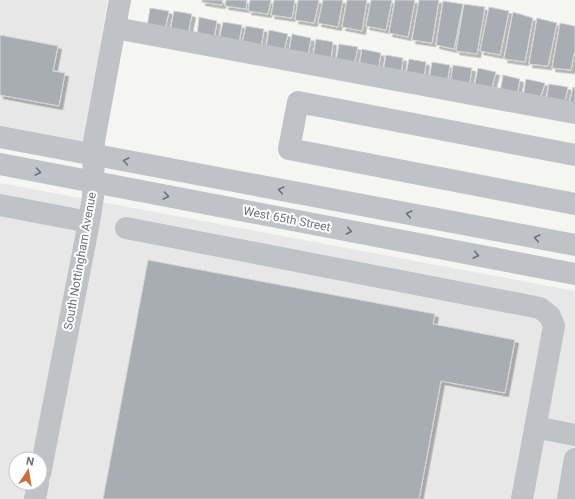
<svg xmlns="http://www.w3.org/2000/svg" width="575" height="499" font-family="Roboto,sans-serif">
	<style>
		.built { fill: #e6e7e6; fill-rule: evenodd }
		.building { fill: #a7adb2; stroke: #d7d7d5; filter: url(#shadow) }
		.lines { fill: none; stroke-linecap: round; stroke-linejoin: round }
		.minor { stroke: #bfc2c6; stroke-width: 22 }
		.oneway { stroke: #687380 }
		.labels { text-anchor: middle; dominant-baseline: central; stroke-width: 4; stroke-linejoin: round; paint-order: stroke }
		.street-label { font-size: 12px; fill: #687380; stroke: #fff }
	</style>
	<defs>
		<filter id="shadow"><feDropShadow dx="3.5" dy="3.5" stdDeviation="0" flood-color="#0004"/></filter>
	</defs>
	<rect width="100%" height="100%" fill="#f5f5f2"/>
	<!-- built -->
	<path class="built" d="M0,0H108L82,144L0,128Z
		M0,183L575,291V499H0ZM16,459H40V483H16Z"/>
	<!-- building -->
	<path class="building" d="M202,0H223L222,5L202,2Z
		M226,0H247L246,9L225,6Z
		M250,0H271L268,14L248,11Z
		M274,0H295L292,18L271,15Z
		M298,0H319L314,23L295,20Z
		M323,0H343L338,27L318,23Z
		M347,0H367L362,31L342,27Z
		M371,0H392L386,30L366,26Z
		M395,0H415L408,37L389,33Z
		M419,0H439L432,43L412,40Z
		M443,1L463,4L454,49L436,45Z
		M464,4L485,7L477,54L456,51Z
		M489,7L509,11L500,55L480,51Z
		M150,8L169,11L165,30L147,27Z
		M174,11L192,14L188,34L170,31Z
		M513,12L533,18L525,62L504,59Z
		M199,17L217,21L214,39L197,36Z
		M537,18L557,23L548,66L529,64Z
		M223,22L242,25L239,43L219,40Z
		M560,23L575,26V49L571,70L552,68Z
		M246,26L264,29L261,47L242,43Z
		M269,30L288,34L284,51L266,48Z
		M292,34L311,38L308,56L289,52Z
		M0,35L58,46L53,71L65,73L59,106L0,95Z
		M316,39L333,42L331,60L313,56Z
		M339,44L358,47L354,65L336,61Z
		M362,49L381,53L378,70L359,66Z
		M386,55L403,58L401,76L383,72Z
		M409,59L426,62L424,79L406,74Z
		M432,62L450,65L447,84L429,80Z
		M453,65L472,68L469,87L450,84Z
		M478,68L496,72L491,91L474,87Z
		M503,75L520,79L517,96L500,93Z
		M526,79L545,83L540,99L523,97Z
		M549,84L568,87L564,105L546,102Z
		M573,87L575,88V107L569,105Z
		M148,260L435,314L433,324L515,340L505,393L441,381L419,499H103Z"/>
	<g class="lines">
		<!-- minor -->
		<path class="minor" d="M115,28L575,113
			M0,137L575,245
			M575,155L298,102L289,149L575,204
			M0,164L575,274
			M0,205L89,222
			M126,228L540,308L550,316L554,326L522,499
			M535,427L575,435
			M40,474L89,222L93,197L94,141L120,0
			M35,499L38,483
			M568,499L575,459"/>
	</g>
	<!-- one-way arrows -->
	<defs><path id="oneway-chevron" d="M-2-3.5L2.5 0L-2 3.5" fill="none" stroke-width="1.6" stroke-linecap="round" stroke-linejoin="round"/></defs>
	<g class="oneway">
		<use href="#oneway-chevron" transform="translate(126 161) rotate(-169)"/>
		<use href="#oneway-chevron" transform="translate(38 172) rotate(11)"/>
		<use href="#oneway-chevron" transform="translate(281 190) rotate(-169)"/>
		<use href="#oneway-chevron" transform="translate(166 196) rotate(11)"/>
		<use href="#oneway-chevron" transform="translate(409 214) rotate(-169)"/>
		<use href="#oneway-chevron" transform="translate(349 231) rotate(11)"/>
		<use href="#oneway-chevron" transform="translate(537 238) rotate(-169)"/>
		<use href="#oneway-chevron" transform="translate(476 255) rotate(11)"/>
	</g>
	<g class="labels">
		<!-- street labels -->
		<g class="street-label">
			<text transform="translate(287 219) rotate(11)">West 65th Street</text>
			<text transform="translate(80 261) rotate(-80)">South Nottingham Avenue</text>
		</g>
	</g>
	<!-- north arrow -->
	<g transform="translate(28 471) rotate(12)"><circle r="19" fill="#ffffff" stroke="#c3c7cc"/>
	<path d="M0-3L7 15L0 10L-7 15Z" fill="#cf6c38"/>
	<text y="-6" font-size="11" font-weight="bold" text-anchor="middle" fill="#687380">N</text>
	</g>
</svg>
